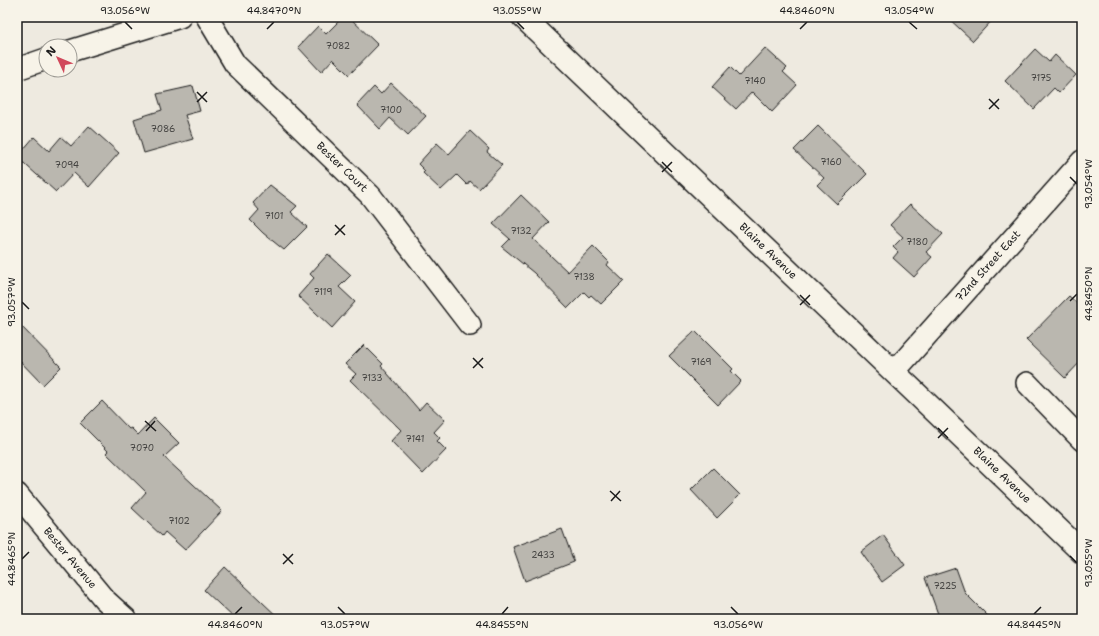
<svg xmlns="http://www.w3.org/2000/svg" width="1099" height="636" font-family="'Shantell Sans',sans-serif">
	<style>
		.building { fill: #bab7af; stroke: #1c1c1c }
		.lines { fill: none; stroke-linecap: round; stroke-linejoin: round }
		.street-casing { stroke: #1c1c1c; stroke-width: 24 }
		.secondary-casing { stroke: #1c1c1c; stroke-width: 25 }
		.street { stroke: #f7f3e8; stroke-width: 21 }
		.secondary { stroke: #f7f3e8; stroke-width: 22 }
		.ticks { fill: none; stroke: #1c1c1c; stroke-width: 1.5 }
		.labels { text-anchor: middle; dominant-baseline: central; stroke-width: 3; stroke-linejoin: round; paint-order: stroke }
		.number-label { font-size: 9px; fill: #444341 }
		.street-label { font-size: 11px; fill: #1c1c1c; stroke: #f7f3e8 }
		.neatline { fill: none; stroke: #1c1c1c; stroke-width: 1.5 }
		.ticks-label { font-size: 10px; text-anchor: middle; fill: #1c1c1c }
	</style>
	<rect width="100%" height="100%" fill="#eeeae0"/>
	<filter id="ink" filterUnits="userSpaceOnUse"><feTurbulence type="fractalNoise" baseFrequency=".025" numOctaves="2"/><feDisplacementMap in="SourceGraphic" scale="8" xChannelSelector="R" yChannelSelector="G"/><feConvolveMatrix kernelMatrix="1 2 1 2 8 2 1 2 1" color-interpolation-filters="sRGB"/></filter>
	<g filter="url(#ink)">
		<!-- building -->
		<path class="building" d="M343,17H349L378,45L349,75L333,59L321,72L298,47L318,26L326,34Z
			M947,17H995L973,41Z
			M765,48L787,68L783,72L797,85L772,112L752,92L736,109L712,87L730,67L739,76Z
			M1035,49L1049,62L1055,55L1076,75L1059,93L1054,88L1034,109L1005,81Z
			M391,83L426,116L408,135L390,118L380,129L357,105L374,87L381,94Z
			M193,86L200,111L185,115L193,139L144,153L134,119L162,110L157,94Z
			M89,126L119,153L89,187L74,173L56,192L17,157L34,137L49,151L61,137L71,146Z
			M818,126L867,174L837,204L817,185L824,178L794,150Z
			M470,131L489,149L487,152L502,165L479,189L470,181L467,185L457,175L441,190L423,173L425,171L418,164L437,143L449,154Z
			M270,185L297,206L291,212L307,227L284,250L263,233L250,220L259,210L253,203Z
			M521,195L549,222L533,239L568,272L593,246L609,262L607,265L624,281L601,304L591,295L589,297L584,292L568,308L534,273L502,247L510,239L493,224Z
			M910,204L943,234L926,252L932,257L914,277L893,258L898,252L893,247L903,237L890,225Z
			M328,254L351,275L339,287L355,302L332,328L298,296L314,278L310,274Z
			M1069,296L1082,308V360L1065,378L1026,340Z
			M17,322L61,367L43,385L17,358Z
			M695,331L733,369L731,371L741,381L718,405L669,356Z
			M364,345L383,364L381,366L419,410L426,402L445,420L434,432L440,438L437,441L446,450L423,474L391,441L401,430L350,380L356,374L345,364Z
			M102,401L129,429L131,428L138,435L154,418L179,443L164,457L222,511L185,550L165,532L162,536L132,508L146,492L106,453L108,451L80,423Z
			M713,468L740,495L717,518L691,490Z
			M562,529L574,562L525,581L513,547Z
			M883,535L905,565L882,582L861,552Z
			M225,567L280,619H235L204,590Z
			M956,568L965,593L991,619H943L938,614L925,578Z"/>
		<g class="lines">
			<defs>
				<path id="street" d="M207,17L235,64L370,195L470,325
					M70,51L180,17
					M17,69L46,59
					M894,372L1082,161
					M1027,383L1082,440
					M17,494L104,599L126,619"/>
				<path id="secondary" d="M523,17L1082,552"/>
			</defs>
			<!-- street casing -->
			<use href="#street" class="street-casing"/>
			<!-- secondary casing -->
			<use href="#secondary" class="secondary-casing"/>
			<!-- street -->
			<use href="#street" class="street"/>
			<!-- secondary -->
			<use href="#secondary" class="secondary"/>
		</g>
	</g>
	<!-- ticks -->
	<path class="ticks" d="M125,22L132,29M517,22L524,29M909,22L917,29M267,29L274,22M800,29L807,22M197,92L207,102M989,99L999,109M197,102L207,92M989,109L999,99M662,162L672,172M662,172L672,162M1070,177L1077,184M335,225L345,235M335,235L345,225M800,295L810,305M1070,301L1077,294M22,302L29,309M800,305L810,295M473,358L483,368M473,368L483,358M145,421L156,431M938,428L948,438M146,431L155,421M938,438L948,428M610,491L621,501M611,501L620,491M283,554L293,564M1070,556L1077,563M22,559L29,552M283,564L293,554M338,607L345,614M731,607L738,614M235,614L242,607M502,614L508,607M1034,614L1041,607"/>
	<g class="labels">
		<!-- number labels -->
		<g class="number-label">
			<text x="338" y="46">7082</text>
			<text x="1041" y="78">7175</text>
			<text x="755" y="81">7140</text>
			<text x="391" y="110">7100</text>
			<text x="163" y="129">7086</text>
			<text x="831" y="162">7160</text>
			<text x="67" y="165">7094</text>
			<text x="274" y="216">7101</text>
			<text x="521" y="231">7132</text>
			<text x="917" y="242">7180</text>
			<text x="584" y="277">7138</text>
			<text x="323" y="292">7119</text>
			<text x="701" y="362">7169</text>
			<text x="372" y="378">7133</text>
			<text x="415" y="439">7141</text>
			<text x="142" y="448">7070</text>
			<text x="179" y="521">7102</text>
			<text x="543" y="555">2433</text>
			<text x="945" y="586">7225</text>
		</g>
		<!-- street labels -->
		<g class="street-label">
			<text transform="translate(342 167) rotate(44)">Bester Court</text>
			<text transform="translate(768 251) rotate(44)">Blaine Avenue</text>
			<text transform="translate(988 266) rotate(-48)">72nd Street East</text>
			<text transform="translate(1002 475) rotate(44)">Blaine Avenue</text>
			<text transform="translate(70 558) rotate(50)">Bester Avenue</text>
		</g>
	</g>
	<!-- margin -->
	<rect width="1099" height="636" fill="none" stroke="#f7f3e8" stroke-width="44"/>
	<!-- north arrow -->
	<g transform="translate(58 58) rotate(314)"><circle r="19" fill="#f7f3e8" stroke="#9f9d96"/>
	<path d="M0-3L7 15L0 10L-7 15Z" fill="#d1495b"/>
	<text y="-6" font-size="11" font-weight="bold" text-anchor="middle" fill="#1c1c1c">N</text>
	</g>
	<rect x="22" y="22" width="1055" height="592" class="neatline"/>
	<g class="ticks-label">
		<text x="125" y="14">93.056°W</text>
		<text x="274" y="14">44.8470°N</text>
		<text x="517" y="14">93.055°W</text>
		<text x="807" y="14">44.8460°N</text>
		<text x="909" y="14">93.054°W</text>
		<text transform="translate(1088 184) rotate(-90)" y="4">93.054°W</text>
		<text transform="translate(1088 294) rotate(-90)" y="4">44.8450°N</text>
		<text transform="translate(11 302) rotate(-90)" y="4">93.057°W</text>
		<text transform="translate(11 559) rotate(-90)" y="4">44.8465°N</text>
		<text transform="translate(1088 563) rotate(-90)" y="4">93.055°W</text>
		<text x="235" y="628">44.8460°N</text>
		<text x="345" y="628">93.057°W</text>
		<text x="502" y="628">44.8455°N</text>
		<text x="738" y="628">93.056°W</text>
		<text x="1034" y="628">44.8445°N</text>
	</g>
</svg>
